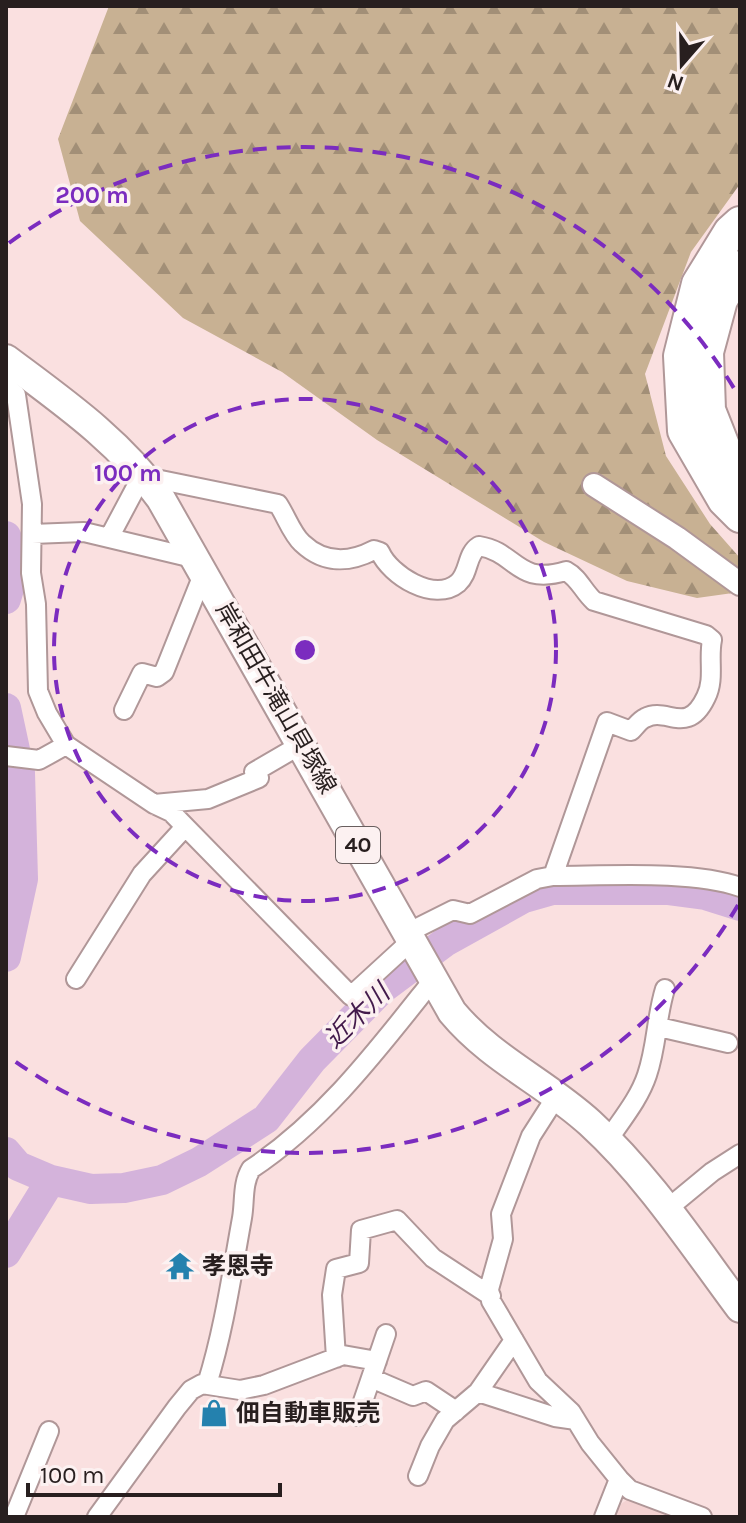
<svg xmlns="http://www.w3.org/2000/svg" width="746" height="1523" font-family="Karla,'Noto Sans JP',sans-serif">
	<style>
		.built { fill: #f4d2d2 }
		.forest { fill: url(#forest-firs) }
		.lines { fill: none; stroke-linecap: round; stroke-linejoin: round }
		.river { stroke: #d4b3db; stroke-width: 30 }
		.minor-casing { stroke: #b09798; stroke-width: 22 }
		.tertiary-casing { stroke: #b09798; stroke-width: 26 }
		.primary-casing { stroke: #b09798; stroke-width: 32 }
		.motorway-casing { stroke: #b09798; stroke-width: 36 }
		.minor { stroke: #fff; stroke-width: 18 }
		.tertiary { stroke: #fff; stroke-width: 22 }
		.primary { stroke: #fff; stroke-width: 28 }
		.motorway { stroke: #fff; stroke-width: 32 }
		.ring { fill: none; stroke: #7b2cbf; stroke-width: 4; stroke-dasharray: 14 10 }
		.labels { text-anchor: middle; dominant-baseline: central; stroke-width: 7; stroke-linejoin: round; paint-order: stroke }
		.shield { fill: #fcf1f1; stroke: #685e5e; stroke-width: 2 }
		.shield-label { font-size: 22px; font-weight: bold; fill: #281f1f }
		.street-label { font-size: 24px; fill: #281f1f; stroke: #fcf1f1 }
		.poi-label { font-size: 24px; font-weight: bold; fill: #281f1f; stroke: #fcf1f1; text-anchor: start }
		.water-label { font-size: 26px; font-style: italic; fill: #431b4c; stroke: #fcf1f1 }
		.centre { fill: #7b2cbf; stroke: #fcf1f1; stroke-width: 4 }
		.ring-label { font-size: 24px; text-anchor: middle; font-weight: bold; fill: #7b2cbf; stroke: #fcf1f1; stroke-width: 7; stroke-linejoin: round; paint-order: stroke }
	</style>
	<defs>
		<pattern id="forest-firs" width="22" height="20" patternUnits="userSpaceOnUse" patternTransform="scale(2)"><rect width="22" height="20" fill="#c8b193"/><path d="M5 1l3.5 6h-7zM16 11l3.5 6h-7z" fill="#a28f77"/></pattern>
	</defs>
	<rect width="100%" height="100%" fill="#fae0e0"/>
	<!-- built -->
	<path class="built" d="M630,1498L676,1517H615L621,1504Z"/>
	<!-- forest -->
	<path class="forest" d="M109,6H740V184L691,252L645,374L666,456L710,524L740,558V592L697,598L627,581L544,542L377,440L282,372L183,318L80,221L58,139Z"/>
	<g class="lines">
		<!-- river -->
		<path class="river" d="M6,536C16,555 13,578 6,599
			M6,708L20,773L23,879L6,957
			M6,1152L18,1166L51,1180L91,1189L124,1188L162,1180L199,1162L266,1119L312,1060L382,989L445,942L524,898L552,890H667L705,895L740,906
			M6,1253L51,1180"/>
		<defs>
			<path id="minor" d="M6,386L16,395L32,504L31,573L36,604L38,691L47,713L66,745L154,804L171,812L351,996L411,941
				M146,477L278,504C286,516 292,534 302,543C324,564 349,563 374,550L380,552C390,575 434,603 458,583C470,572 466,554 479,546C517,552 516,586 566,571C579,578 583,591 594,601L706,635L712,640C708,659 715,679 706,697C687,737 667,706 645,718C640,720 635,727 631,731L607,722L553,876
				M32,534L84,532L197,559
				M110,536L143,474
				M124,710L142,673L157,677L164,672L204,572
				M6,756L39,760L66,745
				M154,804L208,799L259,778L254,772L302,744
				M407,933L453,910L470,914L537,879L553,876C606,876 692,870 740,887
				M76,979L142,874L185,827
				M659,1027L728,1043
				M556,1097L531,1136L501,1214L503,1239L489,1289L491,1301L538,1381L571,1412L590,1443L619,1479
				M608,1140C622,1119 639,1099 647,1075C657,1046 656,1018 665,989
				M666,1210L712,1172L740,1154
				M336,1358L332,1295L336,1269L359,1263L361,1230L397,1220L433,1258L491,1296
				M371,1378L413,1396L426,1391L456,1411
				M207,1384C224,1330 232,1273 242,1218C245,1201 242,1184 251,1169C325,1120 378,1049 433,980
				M478,1392L555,1417L576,1420
				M358,1416L386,1334
				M418,1476L430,1446L445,1420L478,1392L514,1340
				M14,1517L49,1431
				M97,1517L177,1407L191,1390L202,1384L240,1390L264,1385L343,1355L377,1361
				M604,1517L619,1479L630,1490L702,1517"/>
			<path id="tertiary" d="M594,485L677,538L740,584"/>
			<path id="primary" d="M6,359C62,401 120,441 161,499L452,1012C491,1059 545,1082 590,1123C648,1176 693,1245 740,1308"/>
			<path id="motorway" d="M740,223L730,232L698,284L680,356L684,431L724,500L740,516
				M740,267L721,300L707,352L709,410L735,476L740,481"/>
		</defs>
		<!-- minor casing -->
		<use href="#minor" class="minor-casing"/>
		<!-- tertiary casing -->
		<use href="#tertiary" class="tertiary-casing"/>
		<!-- primary casing -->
		<use href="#primary" class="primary-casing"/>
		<!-- motorway casing -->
		<use href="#motorway" class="motorway-casing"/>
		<!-- minor -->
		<use href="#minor" class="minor"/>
		<!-- tertiary -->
		<use href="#tertiary" class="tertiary"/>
		<!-- primary -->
		<use href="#primary" class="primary"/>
		<!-- motorway -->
		<use href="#motorway" class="motorway"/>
	</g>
	<!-- distance rings -->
	<g class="ring">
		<circle cx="305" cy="650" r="251"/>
		<path d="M738 905A503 503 0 0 1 9 1057M9 243A503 503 0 0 1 738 395"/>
	</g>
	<!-- icons -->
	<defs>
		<symbol id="temple-bare" viewBox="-9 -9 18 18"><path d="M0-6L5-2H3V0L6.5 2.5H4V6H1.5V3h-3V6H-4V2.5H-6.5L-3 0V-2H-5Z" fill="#2481ae" stroke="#fcf1f1" stroke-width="2.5" paint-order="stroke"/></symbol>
		<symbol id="shop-bare" viewBox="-9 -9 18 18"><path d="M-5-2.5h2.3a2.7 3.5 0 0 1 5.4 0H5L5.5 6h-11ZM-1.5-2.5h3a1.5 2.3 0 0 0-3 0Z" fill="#2481ae" stroke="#fcf1f1" stroke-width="2.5" paint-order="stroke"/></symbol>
	</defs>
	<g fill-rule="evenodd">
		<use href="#temple-bare" x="160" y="1246" width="40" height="40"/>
		<use href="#shop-bare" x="194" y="1393" width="40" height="40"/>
	</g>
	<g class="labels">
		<!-- shield labels -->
		<rect class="shield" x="336" y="827" width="44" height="36" rx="6"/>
		<g class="shield-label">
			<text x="358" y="845">40</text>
		</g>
		<!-- street labels -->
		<g class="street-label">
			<text transform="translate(276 698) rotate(60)">岸和田牛滝山貝塚線</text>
		</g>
		<!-- poi labels -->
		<g class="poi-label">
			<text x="202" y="1266">孝恩寺</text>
			<text x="236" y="1413">佃自動車販売</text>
		</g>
		<!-- water labels -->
		<g class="water-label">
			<text transform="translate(357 1016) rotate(-44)">近木川</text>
		</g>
	</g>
	<circle cx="305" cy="650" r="12" class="centre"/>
	<g class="ring-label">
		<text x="92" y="203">200 m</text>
		<text x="128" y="481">100 m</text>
	</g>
	<!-- border -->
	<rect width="746" height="1523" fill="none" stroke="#281f1f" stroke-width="16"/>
	<!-- north arrow -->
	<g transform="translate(682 64) rotate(200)" stroke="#fcf1f1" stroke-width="6" paint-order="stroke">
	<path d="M0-6L14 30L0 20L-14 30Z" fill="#281f1f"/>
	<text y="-12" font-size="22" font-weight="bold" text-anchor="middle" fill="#281f1f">N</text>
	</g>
	<!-- scale -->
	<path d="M28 1483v12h252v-12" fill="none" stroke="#281f1f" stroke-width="4"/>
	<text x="40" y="1483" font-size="24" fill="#281f1f" stroke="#fcf1f1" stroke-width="6" paint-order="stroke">100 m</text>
</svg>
